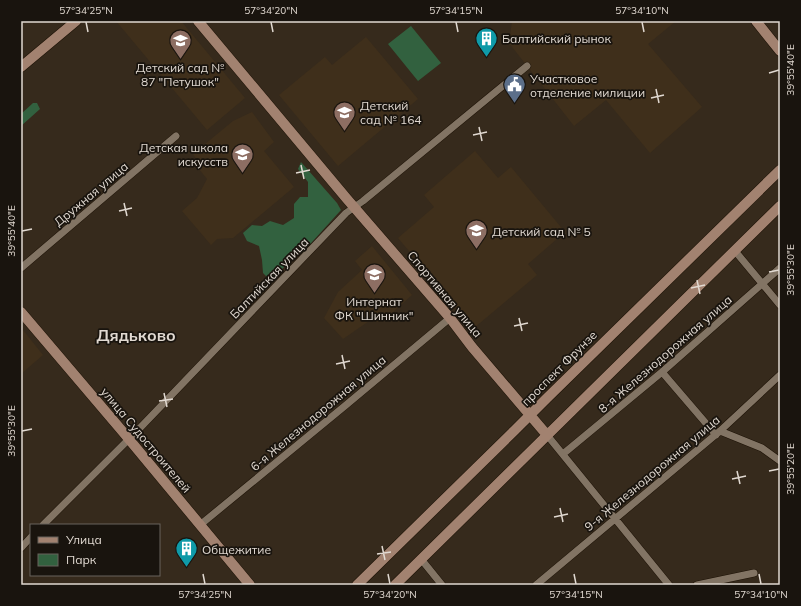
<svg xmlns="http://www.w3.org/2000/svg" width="801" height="606" font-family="Mulish,sans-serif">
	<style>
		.built { fill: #3f2f1b }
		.green { fill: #32613f }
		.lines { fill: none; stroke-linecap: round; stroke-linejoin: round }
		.street-casing { stroke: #1d1206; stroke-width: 8 }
		.secondary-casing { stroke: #1d1206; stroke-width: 11 }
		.street { stroke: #827464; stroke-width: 7 }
		.secondary { stroke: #a28270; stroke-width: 10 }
		.ticks { fill: none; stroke: #e1d9d1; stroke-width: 1.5 }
		.labels { text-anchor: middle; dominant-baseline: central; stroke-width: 3.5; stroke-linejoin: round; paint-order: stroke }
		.poi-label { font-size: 12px; fill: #e1d9d1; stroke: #19140e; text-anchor: start }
		.street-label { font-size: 12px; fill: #e1d9d1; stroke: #19140e }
		.district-label { font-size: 16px; font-weight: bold; fill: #e1d9d1; stroke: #19140e }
		.neatline { fill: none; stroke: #e1d9d1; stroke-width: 1.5 }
		.ticks-label { font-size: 10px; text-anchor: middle; fill: #e1d9d1 }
	</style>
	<rect width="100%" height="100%" fill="#362a1c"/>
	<!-- built -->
	<path class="built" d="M116,21H181L245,98L207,130Z
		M512,21H676L648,44L702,107L650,153L606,100L574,126L509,43Z
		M366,37L418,99L338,166L279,95L325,57L332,65Z
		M252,112L274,142L264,151L294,187L233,238L217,239L211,245L182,211L197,198L207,179L199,169L198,162L193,154L233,121Z
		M475,151L498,178L511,167L565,232L528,264L537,275L474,328L398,238L434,207L424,195Z
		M372,246L412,295L382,322L369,321L343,339L324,318L338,292L362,270L355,261Z
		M23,330L43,355L21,374V332Z"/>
	<!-- green -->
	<path class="green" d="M411,26L441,63L418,81L388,44Z
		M33,103H37L40,109L21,126V114Z
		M301,162L337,203L341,210L303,252L296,254L275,277L269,279L263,273L262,260L259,246L247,241L243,233L252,225L262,226L270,221L283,225L294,218V204L300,197H308V182L298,169Z"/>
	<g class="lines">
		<defs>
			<path id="street" d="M735,251L780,305
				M21,268L176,136
				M662,372L716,435
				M720,431L762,448L780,461
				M547,435L669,585
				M563,454L662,372L780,268
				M43,525L139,429L346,213L363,201L527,66
				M200,525L346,405L450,318
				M21,548L31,537
				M421,559L442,585
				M536,585L720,431L780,375
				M697,585L754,573"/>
			<path id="secondary" d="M198,21L347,199L450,318L472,347L547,435
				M756,21L780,51
				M21,67L76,21
				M21,312L123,432L250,585
				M357,585L515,430L547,398L780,170
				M395,585L780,206"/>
		</defs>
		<!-- street casing -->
		<use href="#street" class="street-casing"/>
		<!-- secondary casing -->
		<use href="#secondary" class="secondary-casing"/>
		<!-- street -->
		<use href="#street" class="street"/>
		<!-- secondary -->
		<use href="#secondary" class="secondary"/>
	</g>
	<!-- ticks -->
	<path class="ticks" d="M86,22L88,32M271,22L273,32M456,22L458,32M642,22L644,32M769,73L779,70M656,89L659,103M651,98L664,95M479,127L482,141M473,135L487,132M301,165L304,179M296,173L310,170M124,203L127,216M119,211L132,208M22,231L32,229M769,272L779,270M697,280L700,294M691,288L705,285M519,318L522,331M514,326L528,323M342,355L345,369M336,364L350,361M164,393L167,407M159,401L173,399M22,431L32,429M737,471L740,484M769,471L779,469M732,479L746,476M560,508L563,522M554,517L568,514M382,546L385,560M377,554L391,552M203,574L205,584M388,574L390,584M574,574L576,584M759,574L761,584"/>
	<!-- icons -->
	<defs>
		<symbol id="building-pin" viewBox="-11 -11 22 30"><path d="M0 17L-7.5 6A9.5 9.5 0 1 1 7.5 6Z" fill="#0f9aa8" stroke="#19140e"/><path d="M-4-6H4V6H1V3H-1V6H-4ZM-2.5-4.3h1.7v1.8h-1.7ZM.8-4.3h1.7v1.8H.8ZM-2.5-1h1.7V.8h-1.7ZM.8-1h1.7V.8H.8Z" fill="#fff"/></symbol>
		<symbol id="school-pin" viewBox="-11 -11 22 30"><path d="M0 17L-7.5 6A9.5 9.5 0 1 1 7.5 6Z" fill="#8d6e63" stroke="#19140e"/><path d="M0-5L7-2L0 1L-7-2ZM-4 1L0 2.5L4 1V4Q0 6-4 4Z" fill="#fff"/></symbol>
		<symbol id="civic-pin" viewBox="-11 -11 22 30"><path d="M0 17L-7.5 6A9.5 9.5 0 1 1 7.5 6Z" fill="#5c6f8a" stroke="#19140e"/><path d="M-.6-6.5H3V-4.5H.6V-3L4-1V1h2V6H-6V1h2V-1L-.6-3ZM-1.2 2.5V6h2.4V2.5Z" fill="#fff"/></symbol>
	</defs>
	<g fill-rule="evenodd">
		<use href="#building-pin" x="474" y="26" width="25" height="34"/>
		<use href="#school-pin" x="168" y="28" width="25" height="34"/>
		<use href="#civic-pin" x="502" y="72" width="25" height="34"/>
		<use href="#school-pin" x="332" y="100" width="25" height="34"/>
		<use href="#school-pin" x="230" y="142" width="25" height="34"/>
		<use href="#school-pin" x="464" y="218" width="25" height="34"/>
		<use href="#school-pin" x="362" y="262" width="25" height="34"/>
		<use href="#building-pin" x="174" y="536" width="25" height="34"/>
	</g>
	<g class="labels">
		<!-- poi labels -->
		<g class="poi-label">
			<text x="502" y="38">Балтийский рынок</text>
			<text x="180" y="67" text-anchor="middle">Детский сад №<tspan x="180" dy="14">87 "Петушок"</tspan></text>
			<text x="530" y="78">Участковое<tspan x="530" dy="14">отделение милиции</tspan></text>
			<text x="360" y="105">Детский<tspan x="360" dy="14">сад № 164</tspan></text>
			<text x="228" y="147" text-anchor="end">Детская школа<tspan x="228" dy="14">искусств</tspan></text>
			<text x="492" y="231">Детский сад № 5</text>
			<text x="374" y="301" text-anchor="middle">Интернат<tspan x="374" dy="14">ФК "Шинник"</tspan></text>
			<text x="202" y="549">Общежитие</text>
		</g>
		<!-- street labels -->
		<g class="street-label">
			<text transform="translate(91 194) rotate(-40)">Дружная улица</text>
			<text transform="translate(269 278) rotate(-46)">Балтийская улица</text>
			<text transform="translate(445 294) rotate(50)">Спортивная улица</text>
			<text transform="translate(665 354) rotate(-41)">8-я Железнодорожная улица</text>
			<text transform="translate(559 368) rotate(-45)">проспект Фрунзе</text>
			<text transform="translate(318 413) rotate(-40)">6-я Железнодорожная улица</text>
			<text transform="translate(146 440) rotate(50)">улица Судостроителей</text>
			<text transform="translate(652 473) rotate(-40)">9-я Железнодорожная улица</text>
		</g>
		<!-- district labels -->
		<g class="district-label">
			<text x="136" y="335">Дядьково</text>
		</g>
	</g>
	<!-- border -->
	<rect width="801" height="606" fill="none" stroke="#19140e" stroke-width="44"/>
	<!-- legend -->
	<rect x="30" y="524" width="130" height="52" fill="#19140e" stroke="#69635c"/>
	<rect x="38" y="537" width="20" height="6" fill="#a28270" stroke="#69635c"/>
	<text x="66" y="544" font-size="12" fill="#e1d9d1">Улица</text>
	<rect x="38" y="554" width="20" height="12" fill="#32613f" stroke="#69635c"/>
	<text x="66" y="564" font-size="12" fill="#e1d9d1">Парк</text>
	<rect x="22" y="22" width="757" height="562" class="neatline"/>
	<g class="ticks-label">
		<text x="86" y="14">57°34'25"N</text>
		<text x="271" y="14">57°34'20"N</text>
		<text x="456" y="14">57°34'15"N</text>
		<text x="642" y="14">57°34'10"N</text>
		<text transform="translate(790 70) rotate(-90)" y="4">39°55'40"E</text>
		<text transform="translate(11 231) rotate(-90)" y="4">39°55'40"E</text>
		<text transform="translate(790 270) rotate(-90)" y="4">39°55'30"E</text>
		<text transform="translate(11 431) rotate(-90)" y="4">39°55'30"E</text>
		<text transform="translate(790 469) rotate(-90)" y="4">39°55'20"E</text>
		<text x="205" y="598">57°34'25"N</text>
		<text x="390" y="598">57°34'20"N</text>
		<text x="576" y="598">57°34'15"N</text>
		<text x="761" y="598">57°34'10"N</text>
	</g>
</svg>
